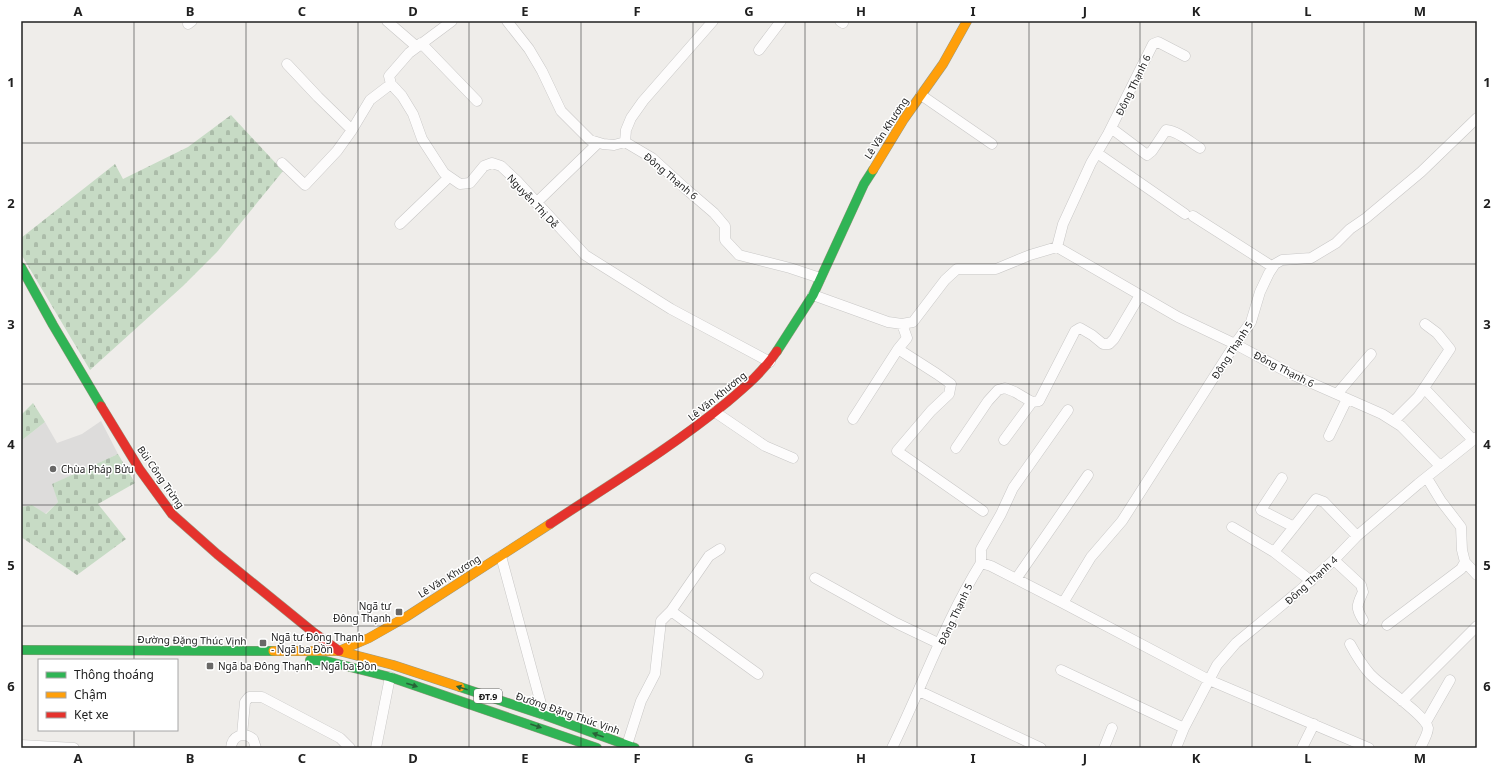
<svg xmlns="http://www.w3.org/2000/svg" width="1498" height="769" font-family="'Noto Sans',sans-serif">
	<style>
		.religious { fill: #dddcdb }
		.cemetery { fill: url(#cemetery-stones) }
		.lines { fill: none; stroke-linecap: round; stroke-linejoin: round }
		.street-casing { stroke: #c8c7c6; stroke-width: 11 }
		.fast-casing { stroke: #9b9980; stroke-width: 10 }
		.slow-casing { stroke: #9b9980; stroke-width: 10 }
		.jam-casing { stroke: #9b9980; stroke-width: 10 }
		.street { stroke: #fdfcfc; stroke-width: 10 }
		.fast { stroke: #30b455; stroke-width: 9 }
		.slow { stroke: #ff9f0a; stroke-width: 9 }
		.jam { stroke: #e5322d; stroke-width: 9 }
		.oneway { fill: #286338 }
		.grid { fill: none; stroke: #212121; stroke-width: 1; stroke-opacity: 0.55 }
		.poi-dot { fill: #696867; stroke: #fff; stroke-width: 1.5 }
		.labels { text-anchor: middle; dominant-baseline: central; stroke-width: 3; stroke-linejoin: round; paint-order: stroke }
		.shield { fill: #fff; stroke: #646464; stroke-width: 1 }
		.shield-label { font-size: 9px; font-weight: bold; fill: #212121 }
		.street-label { font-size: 10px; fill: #212121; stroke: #fff }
		.poi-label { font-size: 10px; fill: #212121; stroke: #fff; text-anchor: start }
		.neatline { fill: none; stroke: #212121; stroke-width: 1.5 }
		.grid-label { font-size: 13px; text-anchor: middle; font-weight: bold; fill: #212121 }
	</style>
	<defs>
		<pattern id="cemetery-stones" width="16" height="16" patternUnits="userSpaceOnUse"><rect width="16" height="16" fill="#c7dbc5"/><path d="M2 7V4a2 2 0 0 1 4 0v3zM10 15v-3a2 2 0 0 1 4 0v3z" fill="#abbca9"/></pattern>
	</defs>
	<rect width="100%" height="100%" fill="#efedea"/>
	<!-- religious -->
	<path class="religious" d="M101,421L118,454L53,484L58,502L45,514L32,505L21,507V441L45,422L57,443L82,434Z"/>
	<!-- cemetery -->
	<path class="cemetery" d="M231,115L283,171L217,252L183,286L90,370L21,254V238L115,164L123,179L188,147Z
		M33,403L45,422L21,441V415Z
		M118,454L135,483L98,504L126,539L77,575L21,537V507L32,505L46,514L58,502L52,484Z"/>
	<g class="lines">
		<defs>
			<path id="street" d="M387,21L417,47
				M452,21L409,53L389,76L391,84L402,96L413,114L422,139L444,173L460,184L470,183L484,166L492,163L501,166L517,181L585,255L671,309L770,362
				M507,21L529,49L542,71L561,111L590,140L603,144L614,145L625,142L652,158L686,189L714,213L725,226V240L739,255L790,268L820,278
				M840,21L843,23
				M188,24L192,21
				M421,43L477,101
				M759,50L781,21
				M287,64L318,97L352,130
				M921,95L992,144
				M1111,128L1147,155L1152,151L1166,130C1178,131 1190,142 1200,148
				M625,142L626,130L631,118L643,101L713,21
				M1097,153L1185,214
				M282,163L305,185L337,151L352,130L370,100L391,84
				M536,203L598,143
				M1193,216L1273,267
				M400,224L449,177
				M1057,247L1178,317L1235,344L1291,374L1382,414L1401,426L1440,466
				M813,295L888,322L902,324L913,322L945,280L957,269H996L1030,255L1057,247L1063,224L1091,163L1108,134L1153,44L1158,42L1185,56
				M898,349L937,374L951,384L949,394L931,411L897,451L983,511
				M1424,388L1473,440
				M1337,394L1371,354
				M715,412L765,446L793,458
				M853,419L898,349L907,338L902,324
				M1394,421L1418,397L1450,349L1437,333L1425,324
				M1329,436L1347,399
				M1004,440L1032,402
				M956,448L988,401L998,390L1005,388L1015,392L1032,402L1039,401L1075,331L1080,328L1092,335L1103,344H1109L1114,339L1140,295
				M1282,478L1261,510L1294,527
				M1232,527L1274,552L1311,581
				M1274,552L1316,499L1324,502L1357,536
				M501,556L544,715
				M1334,560L1361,585L1363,592C1357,605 1355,607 1363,620
				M1465,562L1477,575
				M981,563V549L1001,514L1013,488L1068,410
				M815,578L896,623L940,644
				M1016,579L1088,475
				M1063,603L1091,557L1122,521L1235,344L1251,322L1260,292L1269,273L1275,264L1282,260L1311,258L1336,243L1350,229L1366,218L1421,172L1477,118
				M671,611L758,674
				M1387,625L1461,569L1465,562L1462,550L1461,527L1441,501L1427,478
				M1350,644C1356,655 1362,665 1370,674C1381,686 1426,715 1428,728C1428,734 1423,742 1420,748
				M1061,670L1184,728
				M919,691L1041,748
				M1402,701L1477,626
				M1426,722L1450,680
				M242,735L245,702L249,697H262L340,738L350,748
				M21,745L74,748
				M627,745L641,701L655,674L661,621L671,611L709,556L720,549
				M231,748C232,736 243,731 253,739L256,748
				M376,748L390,677
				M892,748C922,687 945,621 981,563L991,566L1063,603L1209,680L1369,748
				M1104,748L1112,728
				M1176,748L1184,728L1217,665L1236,643L1299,591L1334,560L1357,536L1418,484L1477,437
				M1302,748L1314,724"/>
			<path id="fast" d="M21,267L53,325L101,406
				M777,351L813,295L864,184L873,170
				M21,650L273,651
				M310,660L326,661L390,677L597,748
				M460,687L544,715L635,748"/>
			<path id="slow" d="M873,170L904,119L943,64L967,21
				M273,651H339L393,665L460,687
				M339,651L369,638L406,617L550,524"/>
			<path id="jam" d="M101,406L140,470L172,514L217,554L313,632L339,651
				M550,524C609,485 671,448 726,403C745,387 763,372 777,351"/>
		</defs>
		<!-- street casing -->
		<use href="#street" class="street-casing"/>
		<!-- fast casing -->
		<use href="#fast" class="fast-casing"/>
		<!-- slow casing -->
		<use href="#slow" class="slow-casing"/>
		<!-- jam casing -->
		<use href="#jam" class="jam-casing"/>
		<!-- street -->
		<use href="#street" class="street"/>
		<!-- fast -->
		<use href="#fast" class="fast"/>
		<!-- slow -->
		<use href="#slow" class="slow"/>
		<!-- jam -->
		<use href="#jam" class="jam"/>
	</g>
	<!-- one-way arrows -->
	<defs><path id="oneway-solid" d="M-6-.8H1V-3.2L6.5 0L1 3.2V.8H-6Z"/></defs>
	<g class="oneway">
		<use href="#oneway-solid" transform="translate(412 685) rotate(18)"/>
		<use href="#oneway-solid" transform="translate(462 688) rotate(-162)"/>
		<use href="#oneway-solid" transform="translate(536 726) rotate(19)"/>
		<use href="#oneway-solid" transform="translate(598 735) rotate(-160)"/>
	</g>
	<!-- grid -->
	<path class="grid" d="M134,21V660M246,21V748M358,21V748M469,21V748M581,21V748M693,21V748M805,21V748M917,21V748M1029,21V748M1140,21V748M1252,21V748M1364,21V748M21,143H1477M21,264H1477M21,384H1477M21,505H1477M21,626H1477M134,730V748"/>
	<!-- markers -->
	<g class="poi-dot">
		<circle cx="53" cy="469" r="4"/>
		<rect x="395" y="608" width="8" height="8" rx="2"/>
		<rect x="259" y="639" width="8" height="8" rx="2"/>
		<rect x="206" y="662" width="8" height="8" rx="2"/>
	</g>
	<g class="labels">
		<!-- shield labels -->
		<rect class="shield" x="474" y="689" width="28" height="14" rx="3"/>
		<g class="shield-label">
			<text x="488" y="696">ĐT.9</text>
		</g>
		<!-- street labels -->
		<g class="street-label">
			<text transform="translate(1133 85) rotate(-64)">Đông Thạnh 6</text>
			<text transform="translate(886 128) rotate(-57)">Lê Văn Khương</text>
			<text transform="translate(671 176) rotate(40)">Đông Thạnh 6</text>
			<text transform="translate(533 201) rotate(47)">Nguyễn Thị Dễ</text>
			<text transform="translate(1232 350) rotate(-57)">Đông Thạnh 5</text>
			<text transform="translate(1284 369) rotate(27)">Đông Thạnh 6</text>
			<text transform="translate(717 396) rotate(-39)">Lê Văn Khương</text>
			<text transform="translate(161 477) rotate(55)">Bùi Công Trừng</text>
			<text transform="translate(449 576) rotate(-32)">Lê Văn Khương</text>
			<text transform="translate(1311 580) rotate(-42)">Đông Thạnh 4</text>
			<text transform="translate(955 614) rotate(-65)">Đông Thạnh 5</text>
			<text transform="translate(192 640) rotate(1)">Đường Đặng Thúc Vịnh</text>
			<text transform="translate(568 713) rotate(19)">Đường Đặng Thúc Vịnh</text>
		</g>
		<!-- poi labels -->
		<g class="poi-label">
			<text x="61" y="469">Chùa Pháp Bửu</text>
			<text x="391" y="606" text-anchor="end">Ngã tư<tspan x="391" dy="12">Đông Thạnh</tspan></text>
			<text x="271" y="637">Ngã tư Đông Thạnh<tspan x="271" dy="12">- Ngã ba Đồn</tspan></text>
			<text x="218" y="666">Ngã ba Đông Thạnh - Ngã ba Đồn</text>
		</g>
	</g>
	<!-- border -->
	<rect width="1498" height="769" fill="none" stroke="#ffffff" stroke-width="44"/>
	<!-- legend -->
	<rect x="38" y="659" width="140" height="72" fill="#ffffff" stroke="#a6a6a6"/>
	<rect x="46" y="672" width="20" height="6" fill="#30b455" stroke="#a6a6a6"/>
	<text x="74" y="679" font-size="12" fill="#212121">Thông thoáng</text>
	<rect x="46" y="692" width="20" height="6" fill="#ff9f0a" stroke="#a6a6a6"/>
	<text x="74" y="699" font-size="12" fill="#212121">Chậm</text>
	<rect x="46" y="712" width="20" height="6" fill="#e5322d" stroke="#a6a6a6"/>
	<text x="74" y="719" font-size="12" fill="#212121">Kẹt xe</text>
	<rect x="22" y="22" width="1454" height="725" class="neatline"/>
	<g class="grid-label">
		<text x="78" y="16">A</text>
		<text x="190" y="16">B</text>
		<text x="302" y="16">C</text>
		<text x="413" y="16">D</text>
		<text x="525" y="16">E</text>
		<text x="637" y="16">F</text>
		<text x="749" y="16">G</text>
		<text x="861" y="16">H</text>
		<text x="973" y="16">I</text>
		<text x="1085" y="16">J</text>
		<text x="1196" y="16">K</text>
		<text x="1308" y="16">L</text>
		<text x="1420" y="16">M</text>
		<text x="11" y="87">1</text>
		<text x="1487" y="87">1</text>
		<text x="11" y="208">2</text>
		<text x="1487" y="208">2</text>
		<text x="11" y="329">3</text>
		<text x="1487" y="329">3</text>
		<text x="11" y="449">4</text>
		<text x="1487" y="449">4</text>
		<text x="11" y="570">5</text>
		<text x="1487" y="570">5</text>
		<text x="11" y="691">6</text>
		<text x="1487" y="691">6</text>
		<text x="78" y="763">A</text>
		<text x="190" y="763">B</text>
		<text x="302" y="763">C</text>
		<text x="413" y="763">D</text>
		<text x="525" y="763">E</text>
		<text x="637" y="763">F</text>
		<text x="749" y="763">G</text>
		<text x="861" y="763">H</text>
		<text x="973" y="763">I</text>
		<text x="1085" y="763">J</text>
		<text x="1196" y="763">K</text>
		<text x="1308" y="763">L</text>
		<text x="1420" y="763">M</text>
	</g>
</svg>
